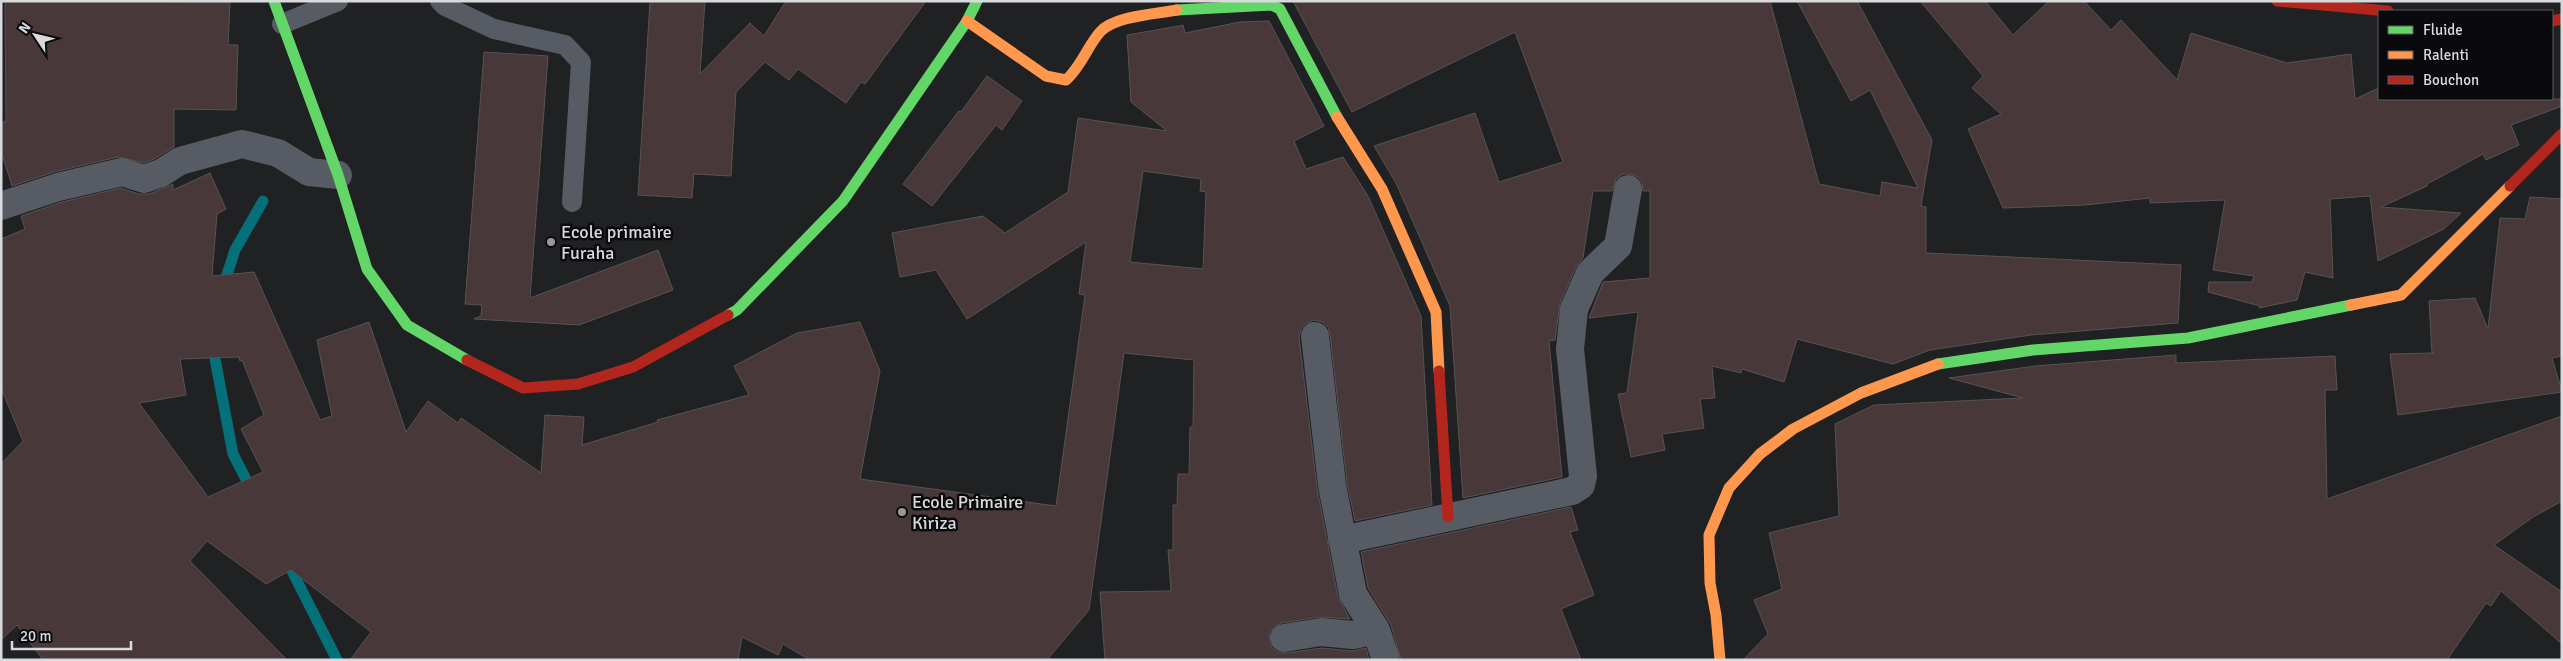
<svg xmlns="http://www.w3.org/2000/svg" width="2563" height="661" font-family="Signika,sans-serif">
	<style>
		.lines { fill: none; stroke-linecap: round; stroke-linejoin: round }
		.stream { stroke: #03707a; stroke-width: 11 }
		.building { fill: #483839; stroke: #555455; fill-rule: evenodd }
		.lane { stroke: #575c64; stroke-width: 20 }
		.street { stroke: #575c64; stroke-width: 28 }
		.fast { stroke: #63d668; stroke-width: 11 }
		.slow { stroke: #ff974d; stroke-width: 11 }
		.jam { stroke: #b3261e; stroke-width: 11 }
		.poi-dot { fill: #98999c; stroke: #0a0a0c; stroke-width: 2 }
		.labels { text-anchor: middle; dominant-baseline: central; stroke-width: 5; stroke-linejoin: round; paint-order: stroke }
		.poi-label { font-size: 18px; fill: #d9dadd; stroke: #0a0a0c; text-anchor: start }
	</style>
	<rect width="100%" height="100%" fill="#202123"/>
	<g class="lines">
		<!-- stream -->
		<path class="stream" d="M223,287L235,250L263,201
			M212,343L233,454L253,493
			M286,559L337,660"/>
	</g>
	<!-- building -->
	<path class="building" d="M5,1L230,2L228,45H238L236,110L174,109V147L154,159L144,163L118,157L54,172L12,186L1,151V123L6,121Z
		M650,1H705L700,74L750,23L764,36L786,1H926L865,84L861,82L846,103L798,69L789,80L765,62L736,92L731,176L694,174L692,198L638,195Z
		M1293,1H1770L1819,184L1880,196L1882,182L1918,188L1870,90L1851,101L1797,1H1857L1932,140L1921,206L1926,207V253L2181,265L2178,323L2031,335L1930,350L1893,364L1797,339L1784,382L1742,369L1741,373L1712,366L1715,398L1700,399L1704,428L1662,434L1665,450L1631,457L1618,394L1627,393L1638,312L1589,318L1603,282L1650,278V191H1643L1642,183L1638,177L1630,174H1623L1616,179L1612,191H1593L1583,258L1576,267L1560,303L1555,340L1549,341L1562,477L1463,498L1450,306L1396,183L1374,146L1475,113L1499,182L1563,162L1515,32L1352,112Z
		M1920,1H1985L2013,35L2049,1H2084L2111,30L2121,20L2177,80L2191,33L2287,63L2351,54L2355,99L2379,88V99H2562V106L2511,125L2519,145L2486,160L2483,154L2427,184V186L2381,207L2461,213L2444,229L2378,261L2370,196L2330,199L2333,278L2305,272L2297,300L2259,308L2260,306L2208,292L2209,282H2252L2254,276L2213,270L2225,200L2150,203V198L2085,205L2003,208L1968,129L2001,114L1972,88L1983,76Z
		M1269,21L1324,126L1294,141L1306,169L1343,157L1368,196L1421,316L1432,505L1355,521L1347,483L1330,334L1328,327L1322,322L1314,320L1305,324L1301,330L1299,337L1317,488L1338,597L1350,619L1319,617L1282,623L1275,626L1270,632L1269,641L1272,648L1278,652L1286,653L1322,648L1352,651L1366,648L1369,660H1105L1100,592L1171,591L1168,550H1173V505H1177L1178,474H1189L1190,427H1193L1194,360L1124,353L1089,610L1047,660H810L783,644L778,655L742,637L738,660H350L371,632L291,570L266,584L207,541L190,561L287,660H43L17,625L1,640V464L23,441L1,388V239L25,229L21,216L62,202L121,188L139,194H149L173,184V190L210,173L226,209L217,214L212,276L254,272L320,420L332,416L317,340L369,322L406,432L428,401L458,423L461,418L541,473L545,415L584,417L582,445L658,422L657,420L749,395L734,366L797,333L860,322L880,371L860,479L1056,506L1085,295L1079,294L1086,242L967,319L936,270L900,277L892,233L983,216L1005,233L1068,192L1078,118L1167,131L1131,102L1127,35L1179,26L1183,25L1185,33L1240,22ZM1143,171L1201,179L1200,191L1206,192L1203,269L1130,262ZM239,357L240,361L242,360L264,415L241,429L263,472L208,497L139,403L186,395L180,359Z
		M484,52L548,56L530,298L658,250L673,290L579,325L474,319L481,316L482,305L465,304Z
		M987,76L1022,101L1002,130L996,125L932,206L903,184L959,111L961,112Z
		M2530,197L2562,199V356L2552,358L2562,392L2398,415L2390,354L2434,353H2432L2429,301L2475,298L2488,329L2500,218L2525,219Z
		M2176,355V363L2335,356L2337,390H2325L2327,499L2562,416V501L2533,517L2494,545L2562,592V644L2501,591L2491,606L2486,603L2447,660H1743L1768,634L1754,600L1782,589L1769,533L1839,516L1835,424L1874,405L2023,398L1949,378L2035,366Z
		M1571,507L1578,530L1570,532L1594,595L1561,609L1581,660H1401L1391,625L1368,588L1361,552Z"/>
	<g class="lines">
		<!-- lane -->
		<path class="lane" d="M440,1L445,6L494,29L565,45L581,62L572,202
			M282,24L338,1"/>
		<!-- street -->
		<path class="street" d="M1,206L58,187L122,172L144,179L161,173L180,161L242,144L278,153L309,172L338,175
			M1315,336L1332,485L1353,594L1376,630L1386,660
			M1342,540L1572,491L1581,485L1583,476L1570,349L1574,309L1590,273L1618,246L1628,189
			M1284,638L1321,632L1353,635L1376,630"/>
		<!-- fast -->
		<path class="fast" d="M274,1L338,175L367,269L407,325L467,360
			M1177,10L1272,5L1280,9L1337,117
			M728,315L737,310L843,201L967,21L977,1
			M1938,364L2033,350L2188,338L2351,305"/>
		<!-- slow -->
		<path class="slow" d="M967,21L1046,76L1066,80C1081,67 1087,47 1100,32C1114,16 1156,14 1177,10
			M1337,117L1382,189L1436,312L1439,371
			M2351,305L2401,295L2510,186
			M1720,660L1716,615L1710,583L1709,535L1729,488L1760,454L1793,429L1861,393L1938,364"/>
		<!-- jam -->
		<path class="jam" d="M2277,1L2388,11
			M2552,21L2562,19
			M2510,186L2562,134
			M467,360L523,388L578,384L633,367L728,315
			M1439,371L1448,517"/>
	</g>
	<!-- markers -->
	<g class="poi-dot">
		<circle cx="551" cy="242" r="5"/>
		<circle cx="902" cy="512" r="5"/>
	</g>
	<g class="labels">
		<!-- poi labels -->
		<g class="poi-label">
			<text x="561" y="232">Ecole primaire<tspan x="561" dy="21">Furaha</tspan></text>
			<text x="912" y="502">Ecole Primaire<tspan x="912" dy="21">Kiriza</tspan></text>
		</g>
	</g>
	<!-- border -->
	<rect width="2563" height="661" fill="none" stroke="#d9dadd" stroke-width="5"/>
	<!-- legend -->
	<rect x="2378" y="10" width="175" height="90" fill="#0a0a0c" stroke="#5d5d60"/>
	<rect x="2388" y="26" width="25" height="8" fill="#63d668" stroke="#5d5d60"/>
	<text x="2423" y="35" font-size="15" fill="#d9dadd">Fluide</text>
	<rect x="2388" y="51" width="25" height="8" fill="#ff974d" stroke="#5d5d60"/>
	<text x="2423" y="60" font-size="15" fill="#d9dadd">Ralenti</text>
	<rect x="2388" y="76" width="25" height="8" fill="#b3261e" stroke="#5d5d60"/>
	<text x="2423" y="85" font-size="15" fill="#d9dadd">Bouchon</text>
	<!-- north arrow -->
	<g transform="translate(35 35) rotate(305)" stroke="#0a0a0c" stroke-width="4" paint-order="stroke">
	<path d="M0-4L9 19L0 12L-9 19Z" fill="#d9dadd"/>
	<text y="-8" font-size="14" font-weight="bold" text-anchor="middle" fill="#d9dadd">N</text>
	</g>
	<!-- scale -->
	<path d="M12 641v8h119v-8" fill="none" stroke="#d9dadd" stroke-width="2.5"/>
	<text x="20" y="641" font-size="15" fill="#d9dadd" stroke="#0a0a0c" stroke-width="4" paint-order="stroke">20 m</text>
</svg>
